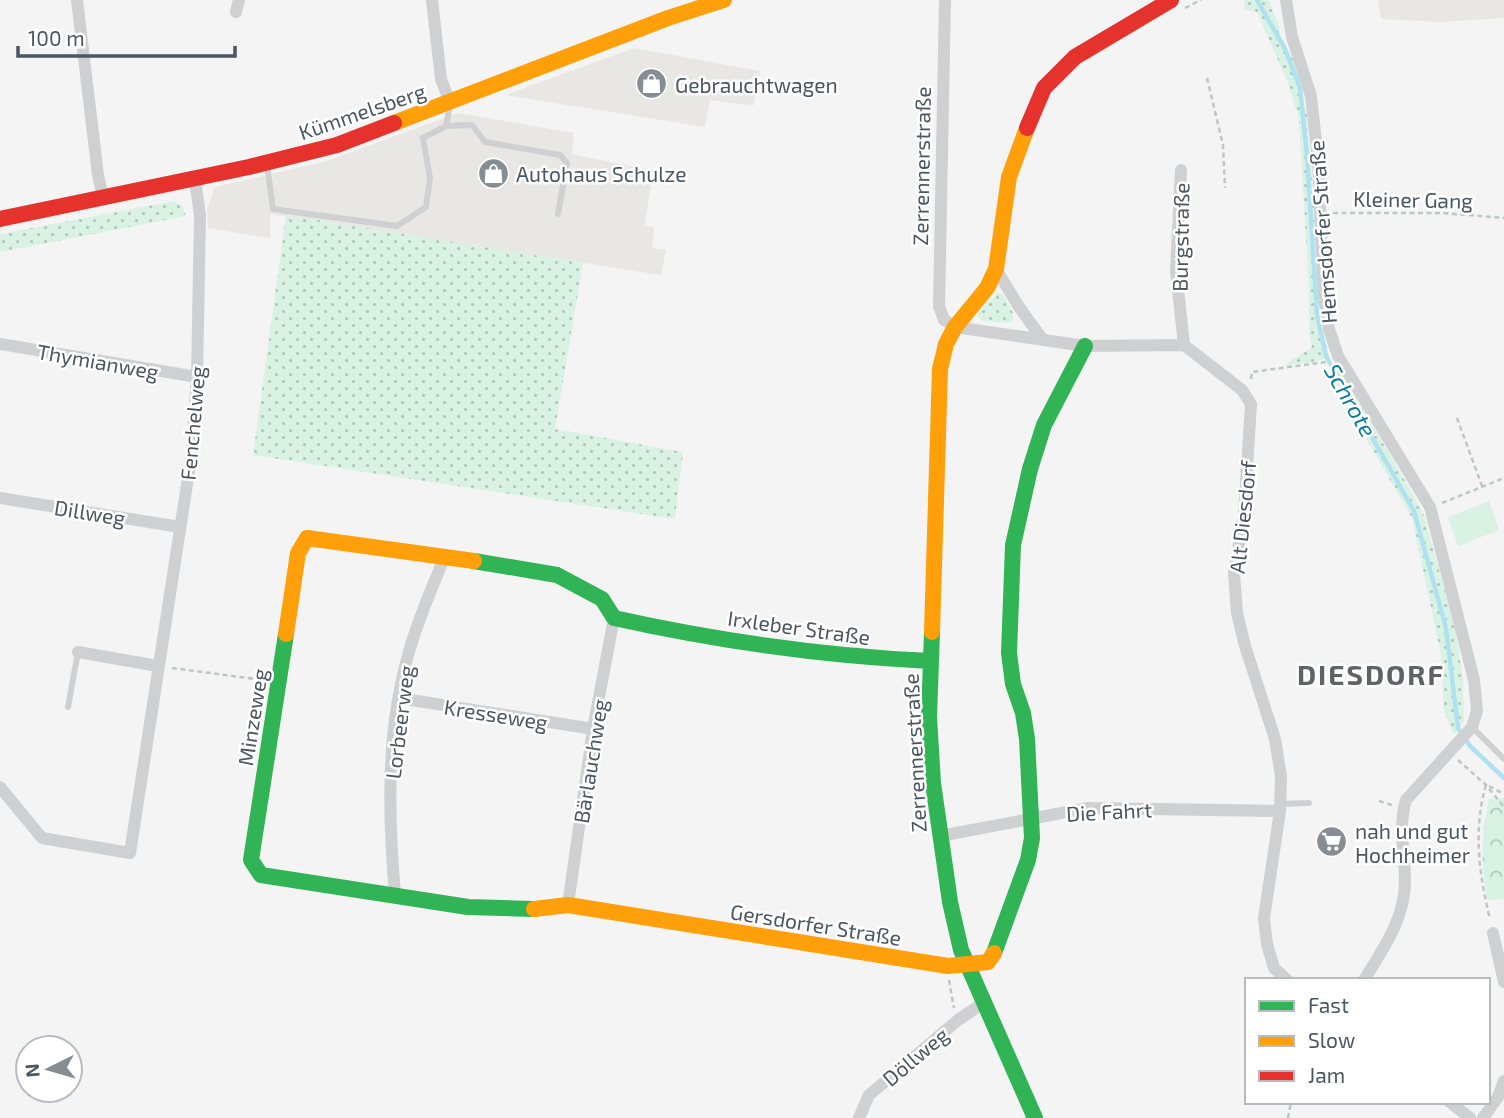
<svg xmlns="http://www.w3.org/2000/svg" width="1504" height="1118" font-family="'Exo 2',sans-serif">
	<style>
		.commercial { fill: #e8e7e3 }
		.grass { fill: url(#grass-dots) }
		.park { fill: url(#park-crowns) }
		.garden { fill: #d9f2e3 }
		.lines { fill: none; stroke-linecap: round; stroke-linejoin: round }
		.stream { stroke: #aee2f0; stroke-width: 4.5 }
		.path { stroke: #bcc7c4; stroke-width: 2.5; stroke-dasharray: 5 3.5; stroke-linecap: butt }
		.lane { stroke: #ced0d2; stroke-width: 6 }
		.street { stroke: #ced0d2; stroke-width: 12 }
		.fast { stroke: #30b455; stroke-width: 16 }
		.slow { stroke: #ff9f0a; stroke-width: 16 }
		.jam { stroke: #e5322d; stroke-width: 16 }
		.labels { text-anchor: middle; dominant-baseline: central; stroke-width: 5; stroke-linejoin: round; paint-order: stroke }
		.poi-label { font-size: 21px; fill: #4a5661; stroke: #fff; text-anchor: start }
		.street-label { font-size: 21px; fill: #4a5661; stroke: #fff }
		.water-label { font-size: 23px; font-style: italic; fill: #0c7c9b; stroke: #fff }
		.district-label { font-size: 28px; font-weight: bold; letter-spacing: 2px; fill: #5f6368; stroke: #fff }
	</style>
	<defs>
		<pattern id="grass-dots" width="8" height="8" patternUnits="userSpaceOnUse" patternTransform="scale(1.75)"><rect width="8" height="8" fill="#d9f2e3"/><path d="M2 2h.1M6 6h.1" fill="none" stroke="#b2c7bb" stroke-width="1.8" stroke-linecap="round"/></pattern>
		<pattern id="park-crowns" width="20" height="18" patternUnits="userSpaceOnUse" patternTransform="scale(1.75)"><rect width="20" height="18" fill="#d9f2e3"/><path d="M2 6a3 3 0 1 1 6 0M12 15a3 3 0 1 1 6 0" fill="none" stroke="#b2c7bb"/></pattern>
	</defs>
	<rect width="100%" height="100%" fill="#f4f4f4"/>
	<!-- commercial -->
	<path class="commercial" d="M1378,0H1504V18L1440,22L1381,19Z
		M634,48L760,71L753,106L710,100L705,127L505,95Z
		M458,113L574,133L572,154L654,171L644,226L654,227L652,248L666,250L661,275L270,214V238L208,228L207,209L215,187L327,161Z"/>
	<!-- grass -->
	<path class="grass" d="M1244,0H1269L1280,29L1278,30L1297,68L1307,116L1316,228L1319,315L1329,357L1318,361L1283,366L1312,347L1309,332V288L1299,119L1288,83L1257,12L1245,9Z
		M174,201L182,207L186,216L0,252V234Z
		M286,215L583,263L555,429L683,452L675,519L253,455Z
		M998,293L1003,295L1013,313V319L1010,323L983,321L978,317V313Z
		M1339,367L1423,512L1455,627L1463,679L1464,722L1454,735L1444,711L1441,655L1412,518L1329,374Z"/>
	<!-- park -->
	<path class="park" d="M1504,798V899L1487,900C1481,866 1481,833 1489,799Z"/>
	<!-- garden -->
	<path class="garden" d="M1489,501L1499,530L1458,546L1448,517Z"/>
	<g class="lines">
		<!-- stream -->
		<path class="stream" d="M1257,0L1285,49L1300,88L1307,155L1317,315L1326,356L1414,511L1446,628L1458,728L1470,746L1504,778"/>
		<!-- path -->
		<path class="path" d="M1185,8L1201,0
			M1207,78L1223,145L1225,188
			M1333,213H1443L1504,218
			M1251,379L1252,372L1326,362
			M1457,418L1482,486
			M1442,503L1504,478
			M172,668L263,680
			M1458,760L1486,785L1504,807
			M1486,785C1473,829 1479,875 1490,919
			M1489,786L1504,794
			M1379,801L1392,805
			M949,980L954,1008
			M1288,1118L1291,1102"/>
		<!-- lane -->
		<path class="lane" d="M450,105L446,126L472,125L485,142L560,155L567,163L558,214
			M267,165L273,209L397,226L426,207L430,178L423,138L446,126
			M68,707L78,652
			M1472,727L1504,759
			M1280,804L1309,803"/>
		<!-- street -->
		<path class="street" d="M77,0L98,175L103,198
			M432,0L441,79L450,103
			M945,0L939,306L944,320L955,327L1085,346L1184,345L1242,390L1251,404L1244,515L1234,573L1237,613L1245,646L1275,739L1281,776L1280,811L1264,918L1267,944L1274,968L1287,980
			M1286,0L1292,37L1311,96L1318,160L1324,297L1329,329L1338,356L1430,507L1474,680L1477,711L1472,727L1406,800C1398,825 1405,855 1405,881C1405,919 1383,949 1364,980
			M236,12L239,0
			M1181,170L1176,271L1184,345
			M996,269L1019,307L1043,340
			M0,344L197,377
			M0,498L180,527
			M78,652L158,666
			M399,698L593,729
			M0,787L42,838L130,853L192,452L197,377L200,216L195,179
			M940,836L1088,808L1280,811
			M395,894C388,814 386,730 409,652C418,619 432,588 445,556
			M568,905L593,729L614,618
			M1493,933L1504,982
			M1450,1102L1470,1118
			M859,1118L869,1095L958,1020L983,1003
			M1483,1118L1498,1097L1504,1081"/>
		<!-- fast -->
		<path class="fast" d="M474,561L557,575L602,599L614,618C718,641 823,656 930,661
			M932,632L929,717L933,783L950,902L961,950L1035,1118
			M286,634L251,860L261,875L468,907L534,909
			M994,953L1028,860L1032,838L1027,739L1023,713L1013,684L1009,653L1013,545L1030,469L1044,425L1085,346"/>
		<!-- slow -->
		<path class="slow" d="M394,123L668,18L724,0
			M932,632L940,369L946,344L955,327L987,288L996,269L1009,177L1027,128
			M286,634L298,553L307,538L474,561
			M534,909L568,905L948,966L988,962L994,953"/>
		<!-- jam -->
		<path class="jam" d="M1027,128L1044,88L1075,57L1171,0
			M0,219L249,167L337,145L394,123"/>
	</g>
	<!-- icons -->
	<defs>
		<symbol id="shop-disc" viewBox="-11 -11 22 22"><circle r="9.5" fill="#868d94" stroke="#fff"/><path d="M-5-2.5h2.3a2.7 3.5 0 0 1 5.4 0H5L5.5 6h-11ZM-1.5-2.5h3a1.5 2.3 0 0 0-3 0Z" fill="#fff"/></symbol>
		<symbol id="supermarket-disc" viewBox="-11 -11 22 22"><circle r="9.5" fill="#868d94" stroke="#fff"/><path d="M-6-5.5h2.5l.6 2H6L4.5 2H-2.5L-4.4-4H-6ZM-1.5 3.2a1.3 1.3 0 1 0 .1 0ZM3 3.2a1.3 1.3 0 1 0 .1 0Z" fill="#fff"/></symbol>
	</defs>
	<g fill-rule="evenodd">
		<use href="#shop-disc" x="634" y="66" width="35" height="35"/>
		<use href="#shop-disc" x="476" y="156" width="35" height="35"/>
		<use href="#supermarket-disc" x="1314" y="824" width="35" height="35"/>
	</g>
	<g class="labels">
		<!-- poi labels -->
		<g class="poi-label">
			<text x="675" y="84">Gebrauchtwagen</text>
			<text x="516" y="173">Autohaus Schulze</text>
			<text x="1355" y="830">nah und gut<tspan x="1355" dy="24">Hochheimer</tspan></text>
		</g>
		<!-- street labels -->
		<g class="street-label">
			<text transform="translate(362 111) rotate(-19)">Kümmelsberg</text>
			<text transform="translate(921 166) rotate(-89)">Zerrennerstraße</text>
			<text transform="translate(1413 199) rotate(1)">Kleiner Gang</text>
			<text transform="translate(1322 232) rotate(-94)">Hemsdorfer Straße</text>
			<text transform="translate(1180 237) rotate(-89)">Burgstraße</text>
			<text transform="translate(98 361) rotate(10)">Thymianweg</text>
			<text transform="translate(192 423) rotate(-85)">Fenchelweg</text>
			<text transform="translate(90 512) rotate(9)">Dillweg</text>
			<text transform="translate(1242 517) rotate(-84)">Alt Diesdorf</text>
			<text transform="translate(799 627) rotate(8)">Irxleber Straße</text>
			<text transform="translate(496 714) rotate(9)">Kresseweg</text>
			<text transform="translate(252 717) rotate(-81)">Minzeweg</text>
			<text transform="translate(399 722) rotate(-83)">Lorbeerweg</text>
			<text transform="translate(914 753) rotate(-93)">Zerrennerstraße</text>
			<text transform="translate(590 761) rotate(-81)">Bärlauchweg</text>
			<text transform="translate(1109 811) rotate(-3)">Die Fahrt</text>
			<text transform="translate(816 924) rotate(9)">Gersdorfer Straße</text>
			<text transform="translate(915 1056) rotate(-40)">Döllweg</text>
		</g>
		<!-- water labels -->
		<g class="water-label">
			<text transform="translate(1351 400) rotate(60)">Schrote</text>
		</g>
		<!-- district labels -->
		<g class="district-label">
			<text x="1371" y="674">DIESDORF</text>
		</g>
	</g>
	<!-- legend -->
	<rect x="1245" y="978" width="245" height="126" fill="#ffffff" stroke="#b7bbc0" stroke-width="2"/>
	<rect x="1259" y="1001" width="35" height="10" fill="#30b455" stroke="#b7bbc0" stroke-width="2"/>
	<text x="1308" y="1013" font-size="21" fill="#4a5661">Fast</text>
	<rect x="1259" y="1036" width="35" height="10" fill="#ff9f0a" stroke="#b7bbc0" stroke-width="2"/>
	<text x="1308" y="1048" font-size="21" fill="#4a5661">Slow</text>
	<rect x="1259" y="1071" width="35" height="10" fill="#e5322d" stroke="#b7bbc0" stroke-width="2"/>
	<text x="1308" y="1083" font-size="21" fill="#4a5661">Jam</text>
	<!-- north arrow -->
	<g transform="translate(49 1069) rotate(265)"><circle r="33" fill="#ffffff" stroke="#b7bbc0" stroke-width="2"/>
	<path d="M0-5L12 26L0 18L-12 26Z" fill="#868d94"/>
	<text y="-10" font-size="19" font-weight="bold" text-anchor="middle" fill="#4a5661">N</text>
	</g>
	<!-- scale -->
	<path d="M18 46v10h217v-10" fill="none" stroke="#4a5661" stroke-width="3.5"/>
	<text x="28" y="46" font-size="21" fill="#4a5661" stroke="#ffffff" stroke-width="5" paint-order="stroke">100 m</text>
</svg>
